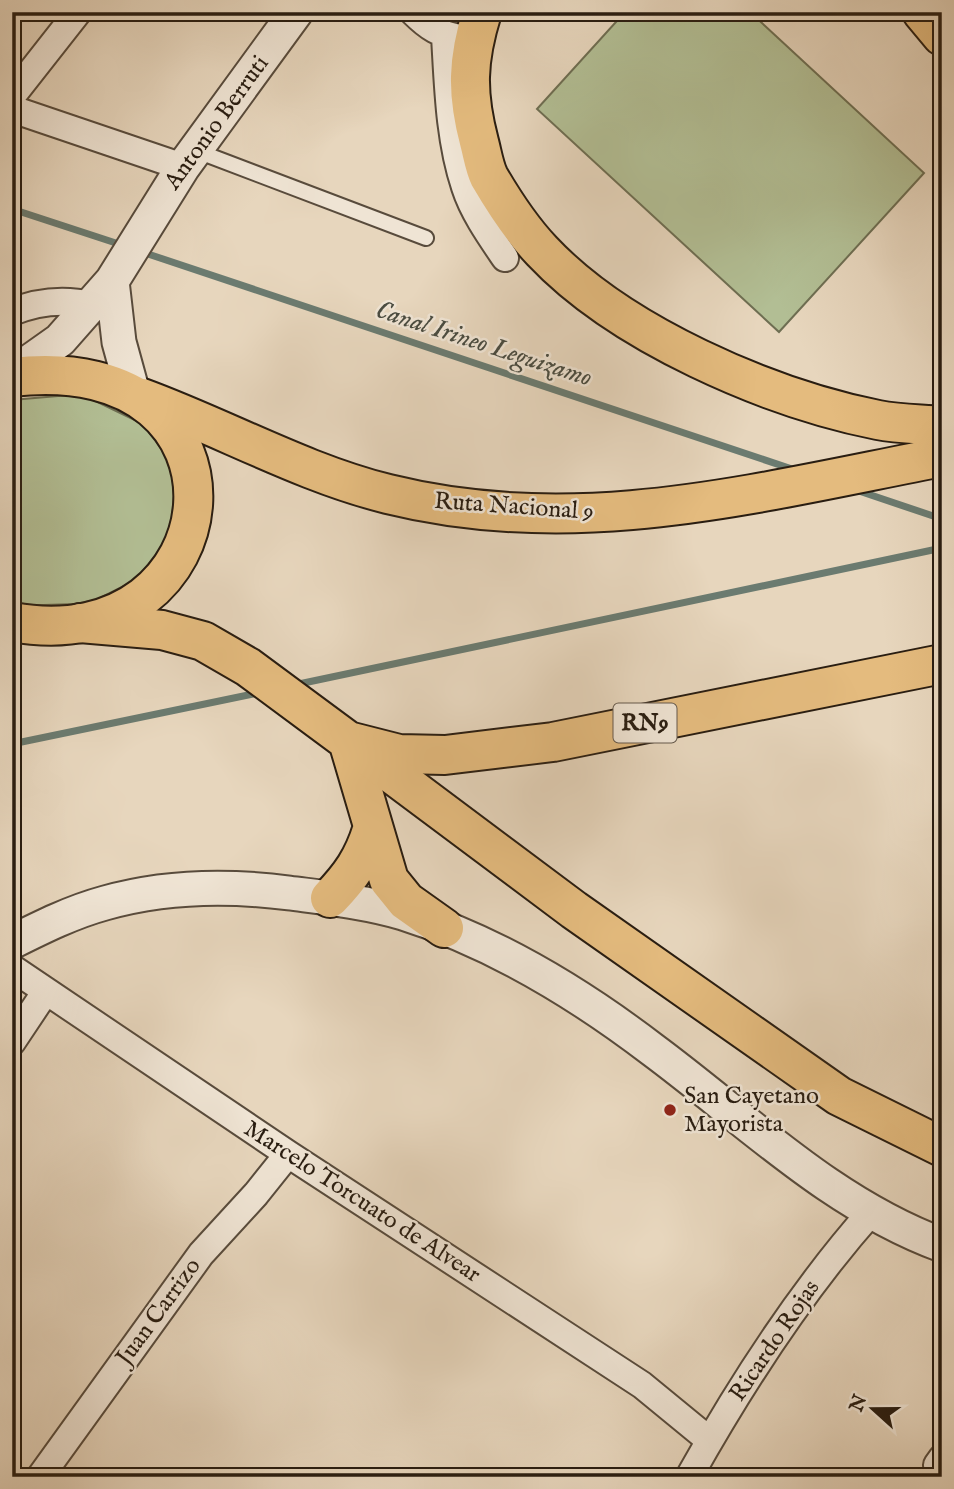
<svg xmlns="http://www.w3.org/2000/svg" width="954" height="1489" font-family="'IM FELL English',serif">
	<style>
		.green { fill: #b2be94; stroke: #6e6e52; stroke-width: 2 }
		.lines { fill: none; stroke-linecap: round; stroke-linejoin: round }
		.stream { stroke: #6b7b70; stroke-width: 7 }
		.service-casing { stroke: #584b3c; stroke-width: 18 }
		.minor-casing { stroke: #584b3c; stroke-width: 30 }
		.tertiary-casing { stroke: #584b3c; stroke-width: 37 }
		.primary-casing { stroke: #291d11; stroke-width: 42 }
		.trunk-casing { stroke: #291d11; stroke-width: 42 }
		.motorway-casing { stroke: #291d11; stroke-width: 42 }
		.service { stroke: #efe4d4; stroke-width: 14 }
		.minor { stroke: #efe4d4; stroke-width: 26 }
		.tertiary { stroke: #efe4d4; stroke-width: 33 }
		.primary { stroke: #e4bb7e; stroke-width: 38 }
		.trunk { stroke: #e4bb7e; stroke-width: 38 }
		.motorway { stroke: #e4bb7e; stroke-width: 38 }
		.poi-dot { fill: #8f2418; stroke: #efe4d4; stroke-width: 2.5 }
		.labels { text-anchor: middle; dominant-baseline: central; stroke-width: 5; stroke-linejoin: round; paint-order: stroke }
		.shield { fill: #efe4d4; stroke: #64594c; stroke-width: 2 }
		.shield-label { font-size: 23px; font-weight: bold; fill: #291d11 }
		.street-label { font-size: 24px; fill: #291d11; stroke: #efe4d4 }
		.poi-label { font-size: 24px; fill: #291d11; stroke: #efe4d4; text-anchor: start }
		.water-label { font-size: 26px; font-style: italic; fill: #4a4c41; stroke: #efe4d4 }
	</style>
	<rect width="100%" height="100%" fill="#e7d6bd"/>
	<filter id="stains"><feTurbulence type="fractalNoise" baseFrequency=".00286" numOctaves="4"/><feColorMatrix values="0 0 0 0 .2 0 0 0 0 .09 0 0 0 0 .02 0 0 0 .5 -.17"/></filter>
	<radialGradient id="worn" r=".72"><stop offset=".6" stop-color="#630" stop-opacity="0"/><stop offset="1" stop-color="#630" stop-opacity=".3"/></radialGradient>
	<!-- green -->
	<path class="green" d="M625,12H750L924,173L779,332L537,109Z
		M81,394L143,424L165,454L175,485L170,536L136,580L96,600L75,604L12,606V400Z"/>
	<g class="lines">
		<!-- stream -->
		<path class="stream" d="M12,209L125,246
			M139,251L795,470
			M856,490L942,519
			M294,685L942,548
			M12,744L258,693"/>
		<defs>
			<path id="service" d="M197,151L426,238"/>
			<path id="minor" d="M413,12C428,27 440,35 461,38
				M445,36C448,86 449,139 465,187C473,212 490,236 505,258
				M12,96L78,12
				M12,109L183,167
				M12,312C38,301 65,299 92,305
				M12,968L288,1154L642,1385L709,1440
				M12,1042L46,991
				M942,1458L937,1465L942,1469
				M40,1477L201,1254L256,1194L288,1154
				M689,1477C741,1384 801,1291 872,1211"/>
			<path id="tertiary" d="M112,281L119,342L133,393
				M12,374L60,340L112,281L183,167L296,12
				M12,942C42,927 72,912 105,903C165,886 227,885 289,893C327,898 366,902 403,913C495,942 577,992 653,1050C746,1119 831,1204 942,1245"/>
			<path id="primary" d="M12,377C270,347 237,663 12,622"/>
			<path id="trunk" d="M142,398C224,428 303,473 388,494C578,541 755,493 942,457
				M80,623L162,630L203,641L248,667L348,741L389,880L406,901L444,928
				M348,741L399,754L445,755L553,742L942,664
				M330,898C351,876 363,859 372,830"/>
			<path id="motorway" d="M482,12C467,60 466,93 479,142C482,153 484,167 489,177C503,201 523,231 542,251C620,334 768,398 878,420C899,424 921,424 942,426
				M922,12L942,36
				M348,741L574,910L839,1096L942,1147"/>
		</defs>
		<!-- service casing -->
		<use href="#service" class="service-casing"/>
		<!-- minor casing -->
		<use href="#minor" class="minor-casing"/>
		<!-- tertiary casing -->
		<use href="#tertiary" class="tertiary-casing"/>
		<!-- primary casing -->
		<use href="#primary" class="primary-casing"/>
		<!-- trunk casing -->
		<use href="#trunk" class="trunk-casing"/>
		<!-- motorway casing -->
		<use href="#motorway" class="motorway-casing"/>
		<!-- service -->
		<use href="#service" class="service"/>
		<!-- minor -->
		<use href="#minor" class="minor"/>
		<!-- tertiary -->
		<use href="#tertiary" class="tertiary"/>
		<!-- primary -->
		<use href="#primary" class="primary"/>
		<!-- trunk -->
		<use href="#trunk" class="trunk"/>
		<!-- motorway -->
		<use href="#motorway" class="motorway"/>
	</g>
	<!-- markers -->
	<circle class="poi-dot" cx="670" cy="1110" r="7"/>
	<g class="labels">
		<!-- shield labels -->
		<rect class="shield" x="613.5" y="703.5" width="63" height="39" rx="5"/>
		<g class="shield-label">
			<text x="645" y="723">RN9</text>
		</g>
		<!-- street labels -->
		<g class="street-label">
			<text transform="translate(217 123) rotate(-54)">Antonio Berruti</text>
			<text transform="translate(514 507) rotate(4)">Ruta Nacional 9</text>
			<text transform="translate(362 1202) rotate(33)">Marcelo Torcuato de Alvear</text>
			<text transform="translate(159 1312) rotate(-54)">Juan Carrizo</text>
			<text transform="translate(775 1341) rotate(-56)">Ricardo Rojas</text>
		</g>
		<!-- poi labels -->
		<g class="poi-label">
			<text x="684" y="1096">San Cayetano<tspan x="684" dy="28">Mayorista</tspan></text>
		</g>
		<!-- water labels -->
		<g class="water-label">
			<text transform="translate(484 344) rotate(18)">Canal Irineo Leguizamo</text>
		</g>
	</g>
	<!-- margin -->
	<rect width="954" height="1489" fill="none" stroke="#e7d6bd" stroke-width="42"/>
	<rect x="14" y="14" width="926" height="1461" fill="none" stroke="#291d11" stroke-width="3.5"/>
	<rect x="21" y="21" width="912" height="1447" fill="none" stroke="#291d11" stroke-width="2"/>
	<!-- north arrow -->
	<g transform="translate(873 1409) rotate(291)" stroke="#efe4d4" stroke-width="5" paint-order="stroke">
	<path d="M0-5L12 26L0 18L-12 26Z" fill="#291d11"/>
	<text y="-10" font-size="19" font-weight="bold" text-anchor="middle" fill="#291d11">N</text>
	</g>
	<rect width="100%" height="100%" filter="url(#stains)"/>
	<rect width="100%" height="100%" fill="url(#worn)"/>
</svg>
